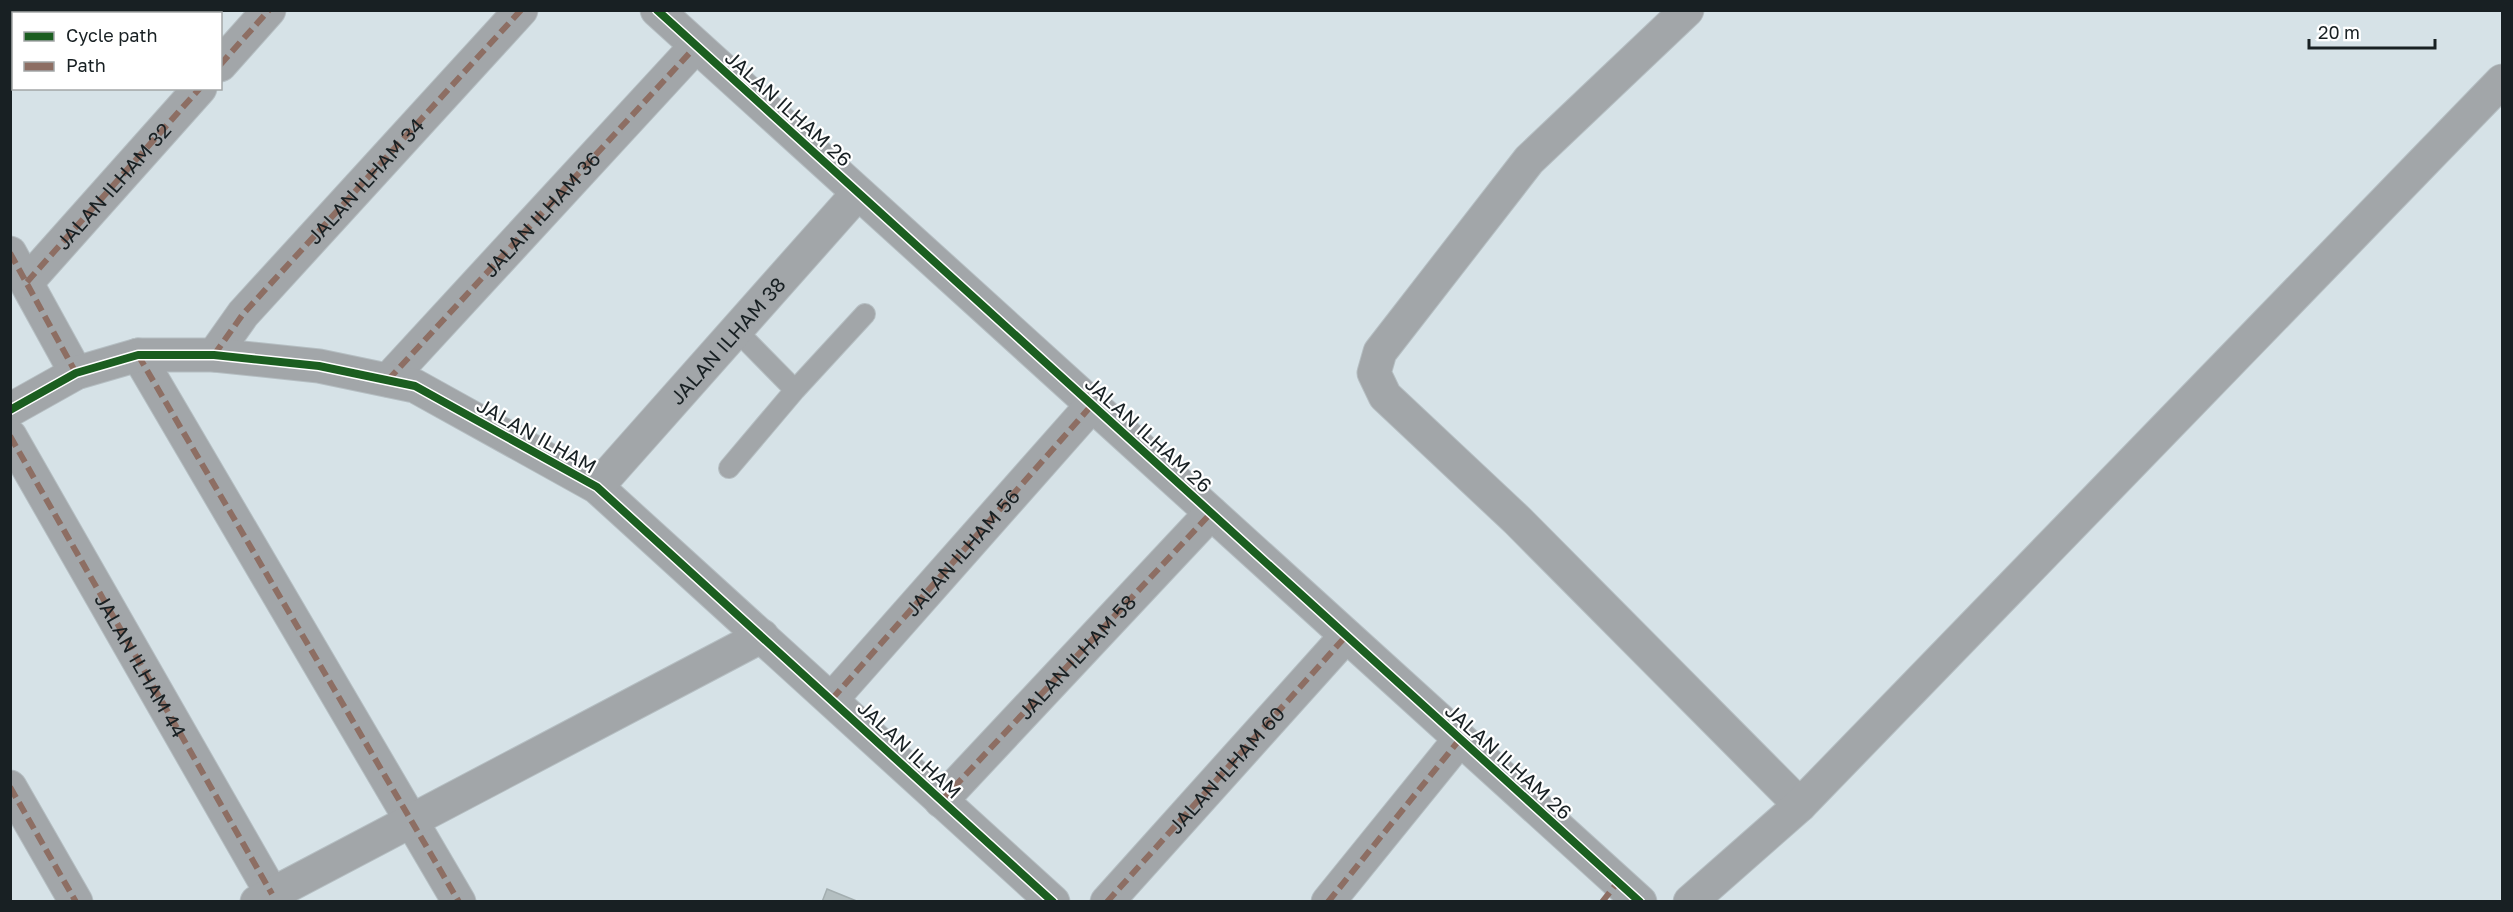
<svg xmlns="http://www.w3.org/2000/svg" width="2513" height="912" font-family="'Golos Text',sans-serif">
	<style>
		.building { fill: #b4bfc1; stroke: #a3aeb0; stroke-width: 1.5 }
		.lines { fill: none; stroke-linecap: round; stroke-linejoin: round }
		.lane-casing { stroke: #b5bec2; stroke-width: 22 }
		.street-casing { stroke: #b5bec2; stroke-width: 35 }
		.lane { stroke: #a2a6a9; stroke-width: 20 }
		.street { stroke: #a2a6a9; stroke-width: 33 }
		.quiet { stroke: #8d6e63; stroke-width: 6; stroke-dasharray: 12 6; stroke-linecap: butt }
		.cycleway-casing { stroke: #fff; stroke-width: 11 }
		.cycleway { stroke: #1b5e20; stroke-width: 8 }
		.labels { text-anchor: middle; dominant-baseline: central; stroke-width: 4.5; stroke-linejoin: round; paint-order: stroke }
		.street-label { font-size: 20px; fill: #182023; stroke: #fff }
	</style>
	<rect width="100%" height="100%" fill="#d6e2e7"/>
	<!-- building -->
	<path class="building" d="M827,889L859,902H822Z"/>
	<g class="lines">
		<defs>
			<path id="lane" d="M736,330L795,390
				M729,468L795,390L865,314"/>
			<g id="street">
				<path d="M657,10L1640,902"/>
				<path d="M1687,10L1529,160L1380,352L1374,373L1385,396L1517,520L1800,805"/>
				<path d="M220,65L269,10"/>
				<path d="M10,253L76,373"/>
				<path d="M27,282L200,88"/>
				<path d="M138,355L459,902"/>
				<path d="M214,355L243,314L521,10"/>
				<path id="s1" d="M388,380L696,46"/>
				<path d="M10,410L76,373L138,355H214L319,366L415,386L597,487L1053,902"/>
				<path d="M10,436L272,894"/>
				<path id="s2" d="M597,487L858,193"/>
				<path d="M832,699L1092,405"/>
				<path d="M10,787L76,902"/>
				<path d="M941,801L1211,513"/>
				<path d="M257,902L762,636"/>
				<path id="s3" d="M1107,902L1346,636"/>
				<path d="M1328,902L1460,739"/>
				<path d="M1690,902L1800,805L2502,81"/>
			</g>
		</defs>
		<!-- lane casing -->
		<use href="#lane" class="lane-casing"/>
		<!-- street casing -->
		<use href="#street" class="street-casing"/>
		<!-- lane -->
		<use href="#lane" class="lane"/>
		<!-- street -->
		<use href="#street" class="street"/>
		<!-- quiet -->
		<g class="quiet">
			<path d="M220,65L269,10"/>
			<path d="M10,253L76,373"/>
			<path id="s4" d="M27,282L200,88"/>
			<path d="M138,355L459,902"/>
			<path id="s5" d="M214,355L243,314L521,10"/>
			<path d="M388,380L696,46"/>
			<path id="s6" d="M10,436L272,894"/>
			<path id="s7" d="M832,699L1092,405"/>
			<path d="M10,787L76,902"/>
			<path id="s8" d="M941,801L1211,513"/>
			<path d="M1107,902L1346,636"/>
			<path d="M1328,902L1460,739"/>
			<path d="M1602,902L1618,882"/>
		</g>
		<defs>
			<path id="cycleway" d="M657,10L1640,902
				M10,410L76,373L138,355H214L319,366L415,386L597,487L1053,902"/>
		</defs>
		<!-- cycleway casing -->
		<use href="#cycleway" class="cycleway-casing"/>
		<!-- cycleway -->
		<use href="#cycleway" class="cycleway"/>
	</g>
	<g class="labels">
		<!-- street labels -->
		<g class="street-label">
			<text transform="translate(789 108) rotate(42)">JALAN ILHAM 26</text>
			<text stroke="none"><textPath href="#s5" startOffset="231">JALAN ILHAM 34</textPath></text>
			<text stroke="none"><textPath href="#s4" startOffset="129">JALAN ILHAM 32</textPath></text>
			<text stroke="none"><textPath href="#s1" startOffset="226">JALAN ILHAM 36</textPath></text>
			<text stroke="none"><textPath href="#s2" startOffset="196">JALAN ILHAM 38</textPath></text>
			<text transform="translate(1149 434) rotate(42)">JALAN ILHAM 26</text>
			<text transform="translate(537 435) rotate(29)">JALAN ILHAM</text>
			<text stroke="none"><textPath href="#s7" startOffset="196">JALAN ILHAM 56</textPath></text>
			<text stroke="none"><textPath href="#s8" startOffset="198">JALAN ILHAM 58</textPath></text>
			<text stroke="none"><textPath href="#s6" startOffset="264">JALAN ILHAM 44</textPath></text>
			<text transform="translate(910 749) rotate(43)">JALAN ILHAM</text>
			<text transform="translate(1509 761) rotate(42)">JALAN ILHAM 26</text>
			<text stroke="none"><textPath href="#s3" startOffset="178">JALAN ILHAM 60</textPath></text>
		</g>
	</g>
	<!-- border -->
	<rect width="2513" height="912" fill="none" stroke="#182023" stroke-width="24"/>
	<!-- legend -->
	<rect x="12" y="12" width="210" height="78" fill="#ffffff" stroke="#a3a6a7" stroke-width="1.5"/>
	<rect x="24" y="32" width="30" height="9" fill="#1b5e20" stroke="#a3a6a7" stroke-width="1.5"/>
	<text x="66" y="42" font-size="18" fill="#182023">Cycle path</text>
	<rect x="24" y="62" width="30" height="9" fill="#8d6e63" stroke="#a3a6a7" stroke-width="1.5"/>
	<text x="66" y="72" font-size="18" fill="#182023">Path</text>
	<!-- scale -->
	<path d="M2309 39v9h126v-9" fill="none" stroke="#182023" stroke-width="3"/>
	<text x="2318" y="39" font-size="18" fill="#182023" stroke="#ffffff" stroke-width="4.5" paint-order="stroke">20 m</text>
</svg>
